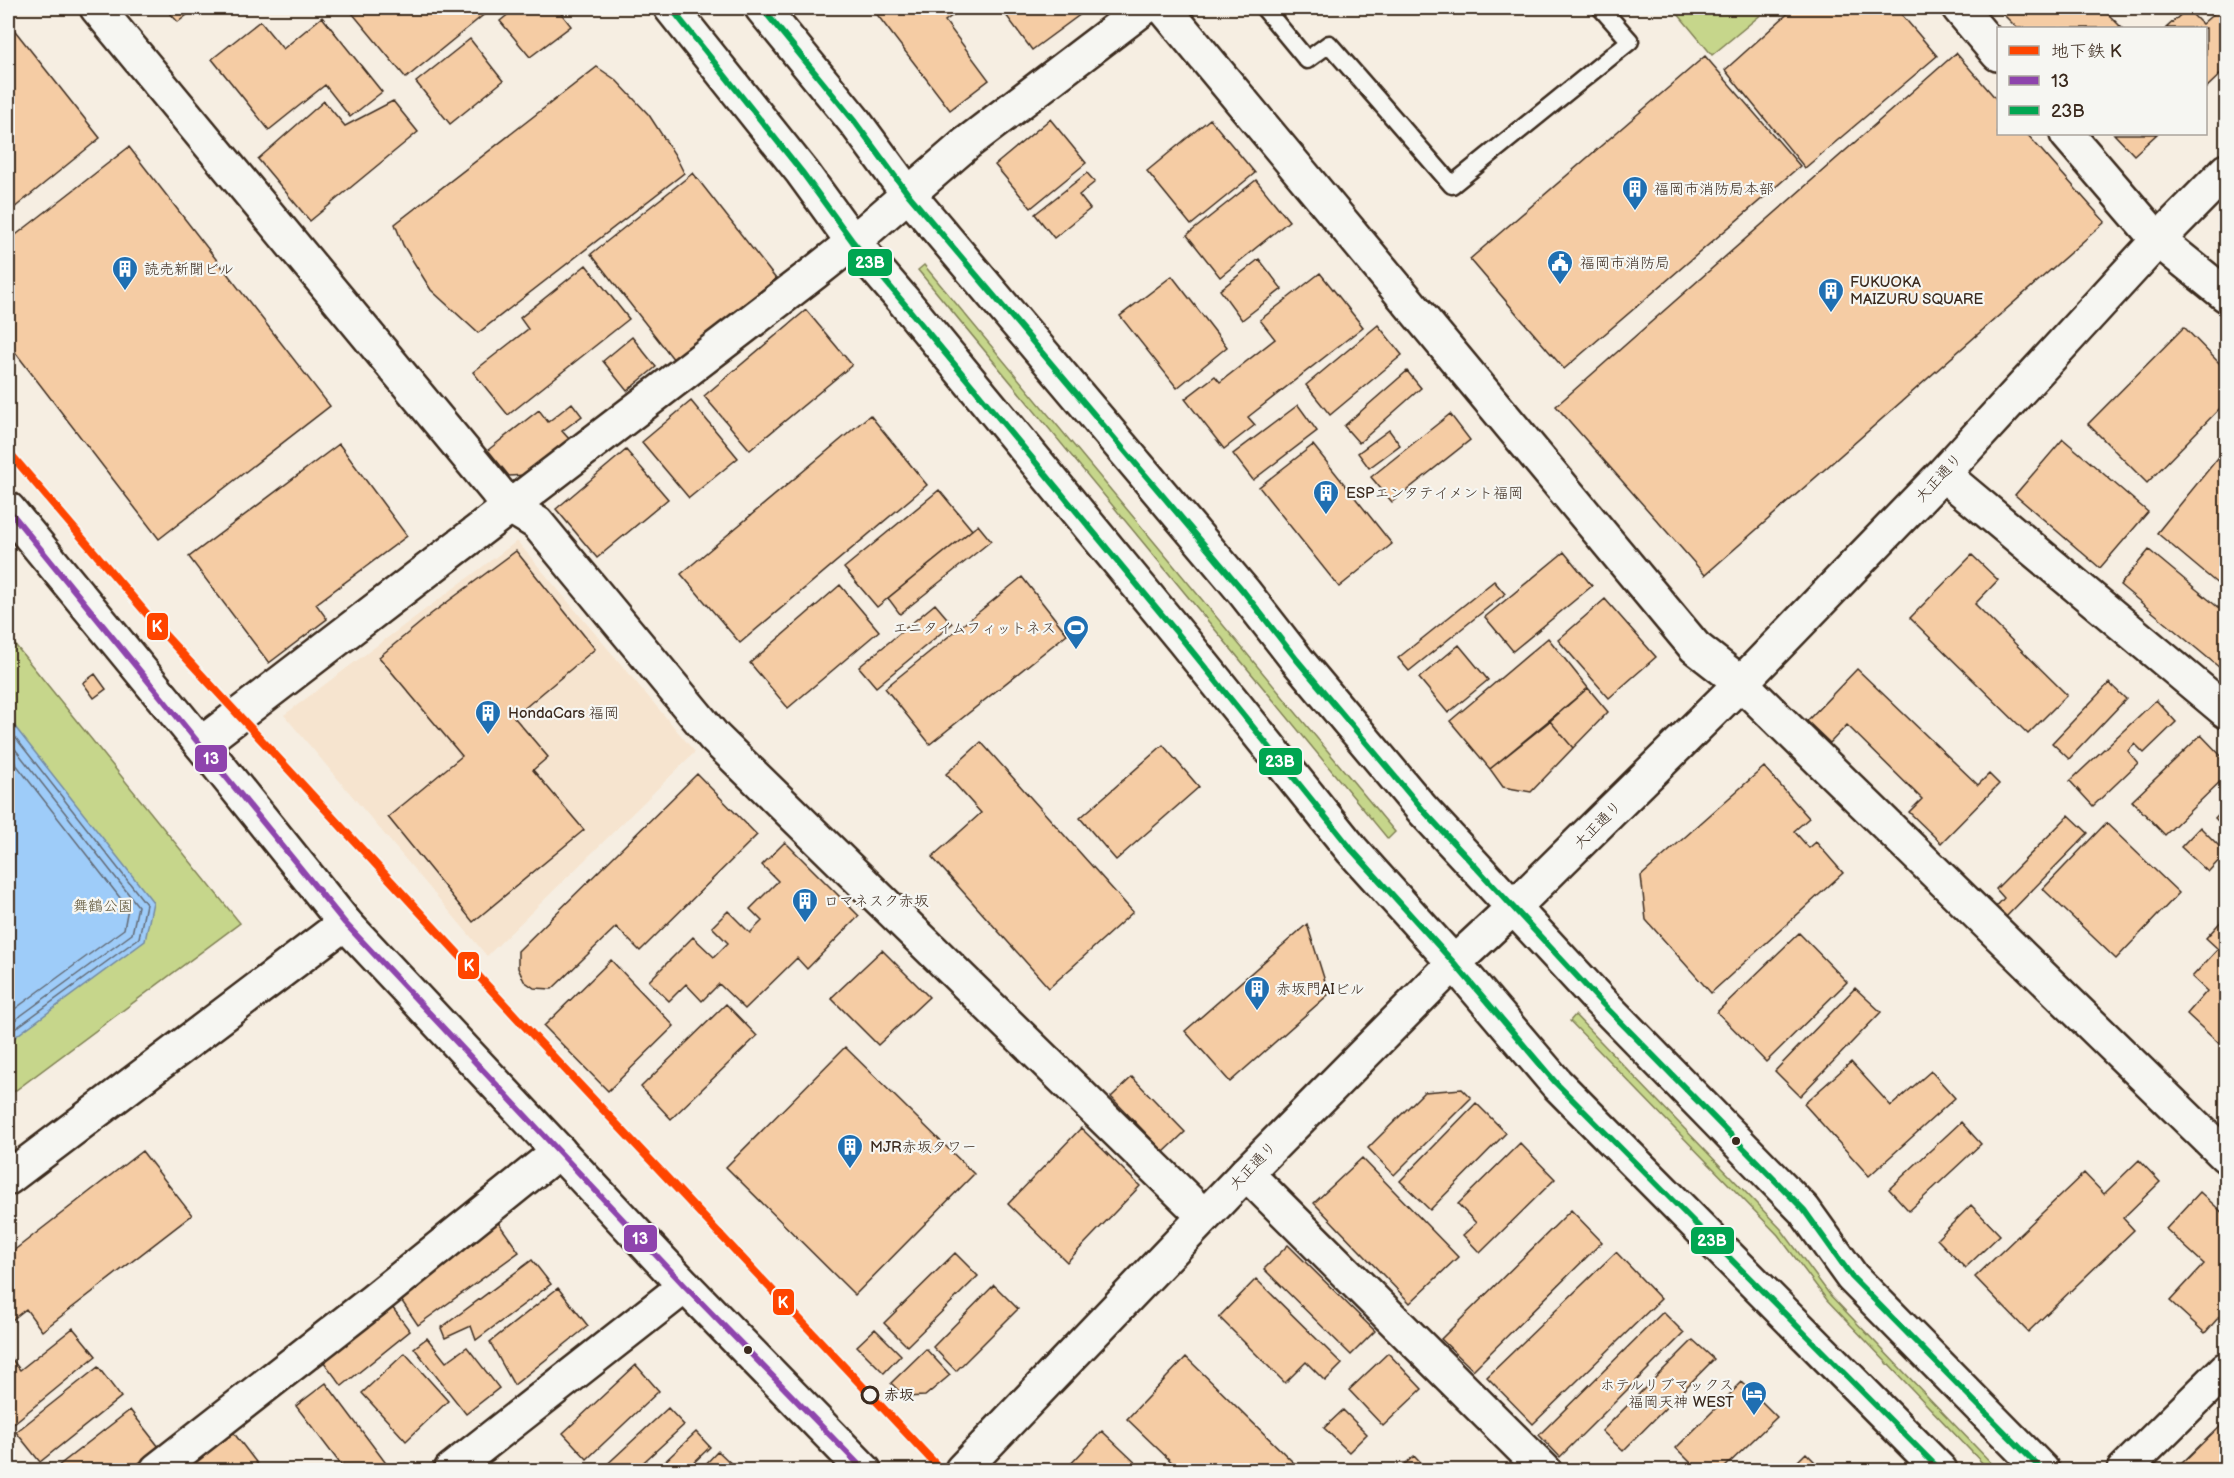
<svg xmlns="http://www.w3.org/2000/svg" width="2234" height="1478" font-family="'Balsamiq Sans','Klee One',sans-serif">
	<style>
		.built { fill: #f6e4cf }
		.green { fill: #c6d68b; stroke: #808054; stroke-width: 1.5 }
		.water { fill: #9eccf9; stroke: #768ba1; stroke-width: 1.5 }
		.lines { fill: none; stroke-linecap: round; stroke-linejoin: round }
		.shore { stroke: #636b76; stroke-width: 1.5 }
		.building { fill: #f5cca4; stroke: #3b2a1e; stroke-width: 1.5 }
		.service-casing { stroke: #3b2a1e; stroke-width: 21 }
		.minor-casing { stroke: #3b2a1e; stroke-width: 38 }
		.tertiary-casing { stroke: #3b2a1e; stroke-width: 38 }
		.service { stroke: #f6f6f2; stroke-width: 16 }
		.minor { stroke: #f6f6f2; stroke-width: 33 }
		.tertiary { stroke: #f6f6f2; stroke-width: 33 }
		.bus-1-casing { stroke: #f6f6f2; stroke-width: 10 }
		.bus-2-casing { stroke: #f6f6f2; stroke-width: 10 }
		.bus-1 { stroke: #8e44ad; stroke-width: 6 }
		.bus-2 { stroke: #00a651; stroke-width: 6 }
		.metro-1-casing { stroke: #f6f6f2; stroke-width: 12 }
		.metro-1 { stroke: #ff4500; stroke-width: 8 }
		.bus-dot { fill: #3b2a1e; stroke: #f6f6f2; stroke-width: 2 }
		.stop-dot { fill: #f6f6f2; stroke: #3b2a1e; stroke-width: 3 }
		.labels { text-anchor: middle; dominant-baseline: central; stroke-width: 4.5; stroke-linejoin: round; paint-order: stroke }
		.poi-label { font-size: 15px; fill: #3b2a1e; stroke: #f6f6f2; text-anchor: start }
		.street-label { font-size: 15px; fill: #3b2a1e; stroke: #f6f6f2 }
		.park-label { font-size: 15px; fill: #5e5539; stroke: #f6f6f2 }
		.stop-label { font-size: 15px; font-weight: bold; fill: #3b2a1e; stroke: #f6f6f2; text-anchor: start }
		.line-badge { stroke: #f6f6f2; stroke-width: 2 }
		.badge-label { font-size: 16px; text-anchor: middle; font-weight: bold; fill: #fff }
	</style>
	<rect width="100%" height="100%" fill="#f6eee2"/>
	<filter id="ink" filterUnits="userSpaceOnUse"><feTurbulence type="fractalNoise" baseFrequency=".0167" numOctaves="2"/><feDisplacementMap in="SourceGraphic" scale="12" xChannelSelector="R" yChannelSelector="G"/><feConvolveMatrix kernelMatrix="1 2 1 2 8 2 1 2 1" color-interpolation-filters="sRGB"/></filter>
	<g filter="url(#ink)">
		<!-- built -->
		<path class="built" d="M517,541L695,752L487,956L284,715Z"/>
		<!-- green -->
		<path class="green" d="M1673,8H1769L1712,55Z
			M924,265L1395,832L1388,839L918,270Z
			M8,636L240,923L8,1096Z
			M1575,1015L1781,1229L1830,1295L1998,1470H1989L1827,1300L1778,1235L1570,1021Z"/>
		<!-- water -->
		<path class="water" d="M8,718L153,902L145,941L8,1042Z"/>
		<g class="lines">
			<!-- shore -->
			<path class="shore" d="M8,728L146,904L139,938L8,1034
				M8,740L138,906L132,934L8,1025
				M8,754L128,908L124,929L8,1014"/>
		</g>
		<!-- building -->
		<path class="building" d="M165,8H196L178,22Z
			M348,8H492L406,78Z
			M516,8H557L571,26L530,57L500,21Z
			M872,8H963L945,21L989,80L950,110Z
			M1005,8H1089L1032,50L1003,11Z
			M1794,8H1896L1937,56L1805,168L1725,70Z
			M2002,8H2102L2122,28H2017L1999,10Z
			M2187,9L2202,24L2218,10L2226,18V69L2206,88V28H2166Z
			M322,17L382,92L350,117L325,85L269,130L212,59L260,21L283,49Z
			M8,22L100,138L8,213Z
			M470,39L503,81L450,124L416,82Z
			M1956,53L1998,101V134H2027L2105,222L1705,575L1556,406Z
			M1705,56L1800,166L1564,369L1470,259Z
			M597,67L616,80L649,115L675,155L684,173L478,333L431,290L403,245L395,224Z
			M324,101L345,126L393,101L418,132L310,221L258,159Z
			M1050,119L1086,163L1031,208L995,165Z
			M1210,119L1255,173L1191,225L1147,171Z
			M2114,134H2157L2134,155Z
			M129,147L330,406L159,539L8,343V241Z
			M693,173L776,279L674,360L591,254Z
			M1087,173L1095,182L1079,195L1090,209L1054,238L1035,214Z
			M1256,180L1289,221L1220,277L1187,235Z
			M1259,259L1282,289L1242,320L1220,290Z
			M586,265L629,319L508,415L473,372L528,329L520,318Z
			M1320,273L1363,327L1248,417L1255,425L1224,449L1185,399L1215,376L1220,382L1275,339L1260,320Z
			M1172,276L1227,347L1177,388L1120,316Z
			M806,310L852,365L750,450L704,396Z
			M1378,325L1402,355L1330,415L1306,385Z
			M2184,327L2226,370V402L2147,483L2088,424Z
			M632,337L656,367L627,391L603,361Z
			M1407,371L1421,388L1359,443L1344,426Z
			M691,401L738,458L689,498L642,442Z
			M572,403L582,416L562,431L570,440L526,475L509,476L488,450L539,410L548,422Z
			M1298,405L1317,431L1253,480L1233,454Z
			M1450,414L1470,440L1392,502L1371,477Z
			M870,415L927,485L740,643L681,574Z
			M1389,430L1400,445L1369,468L1358,453Z
			M2063,439L2148,512L2100,568L2015,495Z
			M339,444L407,536L316,604L327,619L269,663L189,557Z
			M1313,445L1392,544L1339,587L1259,487Z
			M2226,448V591L2157,533Z
			M626,450L668,499L597,558L556,509Z
			M939,490L972,530L877,607L844,568Z
			M978,525L991,541L900,614L888,598Z
			M2149,550L2226,614V673L2120,585Z
			M516,551L595,649L514,717L548,757L533,770L584,830L473,922L388,817L462,756L379,657L431,614Z
			M1564,552L1592,586L1513,651L1485,617Z
			M1972,555L1998,580L1975,604L2067,695L2028,734L1910,618Z
			M1022,577L1067,634L930,744L885,688Z
			M1494,581L1505,594L1409,671L1398,658Z
			M840,585L879,631L788,708L750,663Z
			M1605,599L1656,657L1609,698L1558,640Z
			M935,604L952,624L876,687L859,667Z
			M1548,638L1588,688L1490,769L1450,721Z
			M1459,645L1488,680L1448,713L1419,678Z
			M1857,669L1978,785L1989,774L1999,784L1941,843L1909,812L1922,799L1847,725L1830,743L1807,721Z
			M95,674L106,689L94,698L83,683Z
			M2109,683L2126,699L2069,759L2052,743Z
			M1588,688L1608,712L1573,748L1550,721Z
			M2156,700L2176,722L2144,753L2135,744L2128,751L2138,763L2093,806L2070,781Z
			M1550,721L1573,748L1531,792L1503,787L1490,769Z
			M2201,735L2226,761V776L2165,835L2132,801Z
			M981,742L1133,912L1049,988L932,857L981,813L946,774Z
			M1163,745L1199,787L1116,860L1080,818Z
			M1764,767L1809,818L1794,831L1809,848L1816,842L1843,873L1711,993L1646,920L1641,876Z
			M697,774L757,835L640,951L616,927L552,989L534,988L524,981L518,968V951Z
			M2226,806V829L2215,818Z
			M2069,815L2088,833L2004,919L1994,909L2004,898L1996,889Z
			M2106,823L2179,893L2116,959L2043,889Z
			M2200,827L2226,853L2208,872L2181,847Z
			M785,842L859,916L807,969L797,958L745,1009L719,984L702,1001L686,984L669,1001L649,981L693,937L714,957L728,943L712,927L728,911L750,933L762,921L750,909L778,881L762,865Z
			M2226,916V1050L2187,1014L2207,991L2192,977L2218,949L2206,938Z
			M1307,924L1329,994L1230,1082L1185,1031Z
			M1799,933L1847,982L1766,1062L1717,1012Z
			M882,950L929,997L878,1045L831,998Z
			M611,960L674,1026L608,1091L544,1026Z
			M1855,988L1881,1012L1800,1096L1775,1071Z
			M726,1004L757,1036L671,1119L641,1087Z
			M845,1047L974,1174L855,1295L726,1167Z
			M1851,1062L1891,1106L1931,1071L1955,1098L1869,1176L1804,1104Z
			M1132,1077L1185,1132L1164,1152L1111,1097Z
			M1462,1089L1471,1098L1394,1175L1368,1148L1424,1092Z
			M1476,1103L1506,1133L1430,1210L1400,1181Z
			M1961,1122L1981,1144L1909,1211L1889,1189Z
			M1081,1128L1140,1186L1067,1262L1008,1204Z
			M1520,1143L1555,1179L1480,1253L1463,1235L1476,1223L1458,1204Z
			M142,1151L192,1215L42,1331L26,1309L8,1323V1255Z
			M1362,1158L1458,1257L1410,1303L1314,1203Z
			M2139,1160L2160,1182L2123,1218L2134,1230L2028,1332L1975,1277L2084,1173L2104,1194Z
			M2200,1192L2226,1216V1309L2205,1333L2170,1301L2204,1264L2166,1229Z
			M1971,1205L2000,1235L1965,1268L1937,1239Z
			M1571,1210L1602,1242L1473,1370L1441,1339Z
			M497,1221L519,1252L418,1325L397,1294Z
			M1288,1245L1375,1331L1351,1355L1264,1269Z
			M1616,1252L1661,1299L1533,1424L1487,1377Z
			M955,1253L978,1276L907,1346L884,1323Z
			M532,1260L551,1284L476,1340L471,1326L445,1338L441,1328Z
			M1256,1279L1342,1364L1325,1381L1306,1362L1285,1383L1219,1317Z
			M994,1285L1018,1309L956,1371L933,1347Z
			M558,1288L588,1326L514,1385L490,1342Z
			M392,1307L410,1331L342,1386L323,1361Z
			M1663,1312L1684,1333L1560,1457L1539,1435Z
			M73,1328L96,1356L8,1428V1354L20,1370Z
			M875,1329L901,1355L884,1373L857,1346Z
			M427,1338L446,1362L467,1347L499,1388L466,1414L414,1348Z
			M1693,1340L1714,1359L1623,1451L1602,1431Z
			M926,1349L950,1375L925,1396L905,1397L891,1383Z
			M405,1353L448,1401L406,1441L362,1393Z
			M1388,1353L1422,1389L1383,1426L1349,1390Z
			M1186,1357L1301,1470H1180L1127,1419Z
			M636,1365L659,1391L587,1459L563,1433Z
			M98,1367L121,1397L40,1462L16,1432Z
			M1742,1382L1777,1417L1722,1470H1698L1676,1448Z
			M326,1383L391,1470H345L296,1406Z
			M668,1408L684,1425L635,1470H601Z
			M130,1410L159,1447L130,1470H53Z
			M1343,1410L1367,1434L1349,1452L1324,1428Z
			M2226,1420V1470H2175Z
			M1102,1431L1143,1470H1065Z
			M233,1432L262,1470H198L192,1462Z
			M696,1432L710,1447L686,1470H656Z
			M718,1451L738,1470H700Z
			M1806,1453L1823,1470H1789Z
			M1414,1456L1427,1470H1398Z"/>
		<g class="lines">
			<defs>
				<path id="service" d="M1264,8L1307,60L1329,44L1452,185L1630,41L1601,8"/>
				<path id="minor" d="M97,8L509,506L537,523L714,737L1204,1216
					M1164,8L1695,647L1741,683
					M1959,8L1998,54
					M2067,134L2158,240L2226,295
					M201,744L814,273L853,242L967,143L1144,8
					M1246,1173L1544,1470
					M8,1178L345,923
					M157,1470L373,1301L559,1151
					M451,1470L685,1286
					M2124,1470L2226,1369"/>
				<path id="tertiary" d="M671,8L802,172L853,242L903,300L1183,640L1352,850L1454,963L1556,1083L1940,1470
					M762,8L855,122L908,194L1244,592L1297,660L1422,809L1599,1000L1804,1210L1852,1277L2042,1470
					M1943,474L2226,711
					M8,509L201,744L345,923L685,1286L864,1470
					M1741,683L2226,1156
					M962,1470L1246,1173L1454,963L1514,907L1741,683L1943,474L2158,240L2226,171"/>
			</defs>
			<!-- service casing -->
			<use href="#service" class="service-casing"/>
			<!-- minor casing -->
			<use href="#minor" class="minor-casing"/>
			<!-- tertiary casing -->
			<use href="#tertiary" class="tertiary-casing"/>
			<!-- service -->
			<use href="#service" class="service"/>
			<!-- minor -->
			<use href="#minor" class="minor"/>
			<!-- tertiary -->
			<use href="#tertiary" class="tertiary"/>
			<defs>
				<path id="bus-1" d="M8,509L345,923L685,1286L864,1470"/>
				<path id="bus-2" d="M671,8L802,172L853,242L1183,640L1352,850L1454,963L1556,1083L1940,1470
					M762,8L855,122L908,194L1244,592L1297,660L1422,809L1599,1000L1804,1210L1852,1277L2042,1470"/>
			</defs>
			<!-- bus-1 casing -->
			<use href="#bus-1" class="bus-1-casing"/>
			<!-- bus-2 casing -->
			<use href="#bus-2" class="bus-2-casing"/>
			<!-- bus-1 -->
			<use href="#bus-1" class="bus-1"/>
			<!-- bus-2 -->
			<use href="#bus-2" class="bus-2"/>
			<defs>
				<path id="metro-1" d="M8,451L164,634L518,1019L941,1470"/>
			</defs>
			<!-- metro-1 casing -->
			<use href="#metro-1" class="metro-1-casing"/>
			<!-- metro-1 -->
			<use href="#metro-1" class="metro-1"/>
		</g>
	</g>
	<!-- icons -->
	<defs>
		<symbol id="building-pin" viewBox="-11 -11 22 30"><path d="M0 17L-7.5 6A9.5 9.5 0 1 1 7.5 6Z" fill="#1f6fb2" stroke="#f6f6f2"/><path d="M-4-6H4V6H1V3H-1V6H-4ZM-2.5-4.3h1.7v1.8h-1.7ZM.8-4.3h1.7v1.8H.8ZM-2.5-1h1.7V.8h-1.7ZM.8-1h1.7V.8H.8Z" fill="#fff"/></symbol>
		<symbol id="civic-pin" viewBox="-11 -11 22 30"><path d="M0 17L-7.5 6A9.5 9.5 0 1 1 7.5 6Z" fill="#1f6fb2" stroke="#f6f6f2"/><path d="M-.6-6.5H3V-4.5H.6V-3L4-1V1h2V6H-6V1h2V-1L-.6-3ZM-1.2 2.5V6h2.4V2.5Z" fill="#fff"/></symbol>
		<symbol id="stadium-pin" viewBox="-11 -11 22 30"><path d="M0 17L-7.5 6A9.5 9.5 0 1 1 7.5 6Z" fill="#1f6fb2" stroke="#f6f6f2"/><path d="M0-5a6.5 5 0 1 0 0 10a6.5 5 0 1 0 0-10ZM-3.5-1.8h7v3.6h-7Z" fill="#fff"/></symbol>
		<symbol id="hotel-pin" viewBox="-11 -11 22 30"><path d="M0 17L-7.5 6A9.5 9.5 0 1 1 7.5 6Z" fill="#1f6fb2" stroke="#f6f6f2"/><path d="M-6-4.5h1.5V1H6V5H4.5V3h-9V5H-6ZM-4 0a1.8 1.8 0 1 1 3.6 0ZM.5 0V-2.5h3Q6-2.5 6 0Z" fill="#fff"/></symbol>
	</defs>
	<g fill-rule="evenodd">
		<use href="#building-pin" x="1620" y="174" width="30" height="40"/>
		<use href="#civic-pin" x="1545" y="248" width="30" height="40"/>
		<use href="#building-pin" x="110" y="254" width="30" height="40"/>
		<use href="#building-pin" x="1816" y="276" width="30" height="40"/>
		<use href="#building-pin" x="1311" y="478" width="30" height="40"/>
		<use href="#stadium-pin" x="1061" y="613" width="30" height="40"/>
		<use href="#building-pin" x="473" y="698" width="30" height="40"/>
		<use href="#building-pin" x="790" y="886" width="30" height="40"/>
		<use href="#building-pin" x="1242" y="974" width="30" height="40"/>
		<use href="#building-pin" x="835" y="1132" width="30" height="40"/>
		<use href="#hotel-pin" x="1739" y="1379" width="30" height="40"/>
	</g>
	<!-- markers -->
	<g class="bus-dot">
		<circle cx="1736" cy="1141" r="5"/>
		<circle cx="748" cy="1350" r="5"/>
	</g>
	<circle class="stop-dot" cx="870" cy="1395" r="8"/>
	<g class="labels">
		<!-- poi labels -->
		<g class="poi-label">
			<text x="1654" y="189">福岡市消防局本部</text>
			<text x="1580" y="263">福岡市消防局</text>
			<text x="144" y="269">読売新聞ビル</text>
			<text x="1850" y="282">FUKUOKA<tspan x="1850" dy="17">MAIZURU SQUARE</tspan></text>
			<text x="1346" y="493">ESPエンタテイメント福岡</text>
			<text x="1056" y="628" text-anchor="end">エニタイムフィットネス</text>
			<text x="508" y="713">HondaCars 福岡</text>
			<text x="824" y="901">ロマネスク赤坂</text>
			<text x="1276" y="989">赤坂門AIビル</text>
			<text x="870" y="1147">MJR赤坂タワー</text>
			<text x="1734" y="1385" text-anchor="end">ホテルリブマックス<tspan x="1734" dy="17">福岡天神 WEST</tspan></text>
		</g>
		<!-- street labels -->
		<g class="street-label">
			<text transform="translate(1939 478) rotate(-47)">大正通り</text>
			<text transform="translate(1598 825) rotate(-45)">大正通り</text>
			<text transform="translate(1253 1166) rotate(-46)">大正通り</text>
		</g>
		<!-- park labels -->
		<g class="park-label">
			<text x="103" y="906">舞鶴公園</text>
		</g>
		<!-- stop labels -->
		<g class="stop-label">
			<text x="884" y="1395">赤坂</text>
		</g>
	</g>
	<g class="line-badge">
		<rect x="847" y="248" width="46" height="29" rx="6" fill="#00a651"/>
		<rect x="146" y="612" width="23" height="29" rx="6" fill="#ff4500"/>
		<rect x="194" y="744" width="34" height="29" rx="6" fill="#8e44ad"/>
		<rect x="1258" y="747" width="45" height="29" rx="6" fill="#00a651"/>
		<rect x="457" y="951" width="23" height="29" rx="6" fill="#ff4500"/>
		<rect x="623" y="1224" width="35" height="29" rx="6" fill="#8e44ad"/>
		<rect x="1690" y="1226" width="45" height="29" rx="6" fill="#00a651"/>
		<rect x="772" y="1288" width="23" height="28" rx="6" fill="#ff4500"/>
	</g>
	<g class="badge-label">
		<text x="870" y="268">23B</text>
		<text x="157" y="632">K</text>
		<text x="211" y="764">13</text>
		<text x="1280" y="767">23B</text>
		<text x="469" y="971">K</text>
		<text x="640" y="1244">13</text>
		<text x="1712" y="1246">23B</text>
		<text x="783" y="1308">K</text>
	</g>
	<!-- margin -->
	<rect width="2234" height="1478" fill="none" stroke="#f6f6f2" stroke-width="30"/>
	<rect x="15" y="15" width="2204" height="1448" fill="none" stroke="#3b2a1e" stroke-width="2" filter="url(#ink)"/>
	<!-- legend -->
	<rect x="1997" y="27" width="210" height="108" fill="#f6f6f2" stroke="#aba49d" stroke-width="1.5"/>
	<rect x="2009" y="46" width="30" height="9" fill="#ff4500" stroke="#aba49d" stroke-width="1.5"/>
	<text x="2051" y="57" font-size="18" fill="#3b2a1e">地下鉄 K</text>
	<rect x="2009" y="76" width="30" height="9" fill="#8e44ad" stroke="#aba49d" stroke-width="1.5"/>
	<text x="2051" y="87" font-size="18" fill="#3b2a1e">13</text>
	<rect x="2009" y="106" width="30" height="9" fill="#00a651" stroke="#aba49d" stroke-width="1.5"/>
	<text x="2051" y="117" font-size="18" fill="#3b2a1e">23B</text>
</svg>
